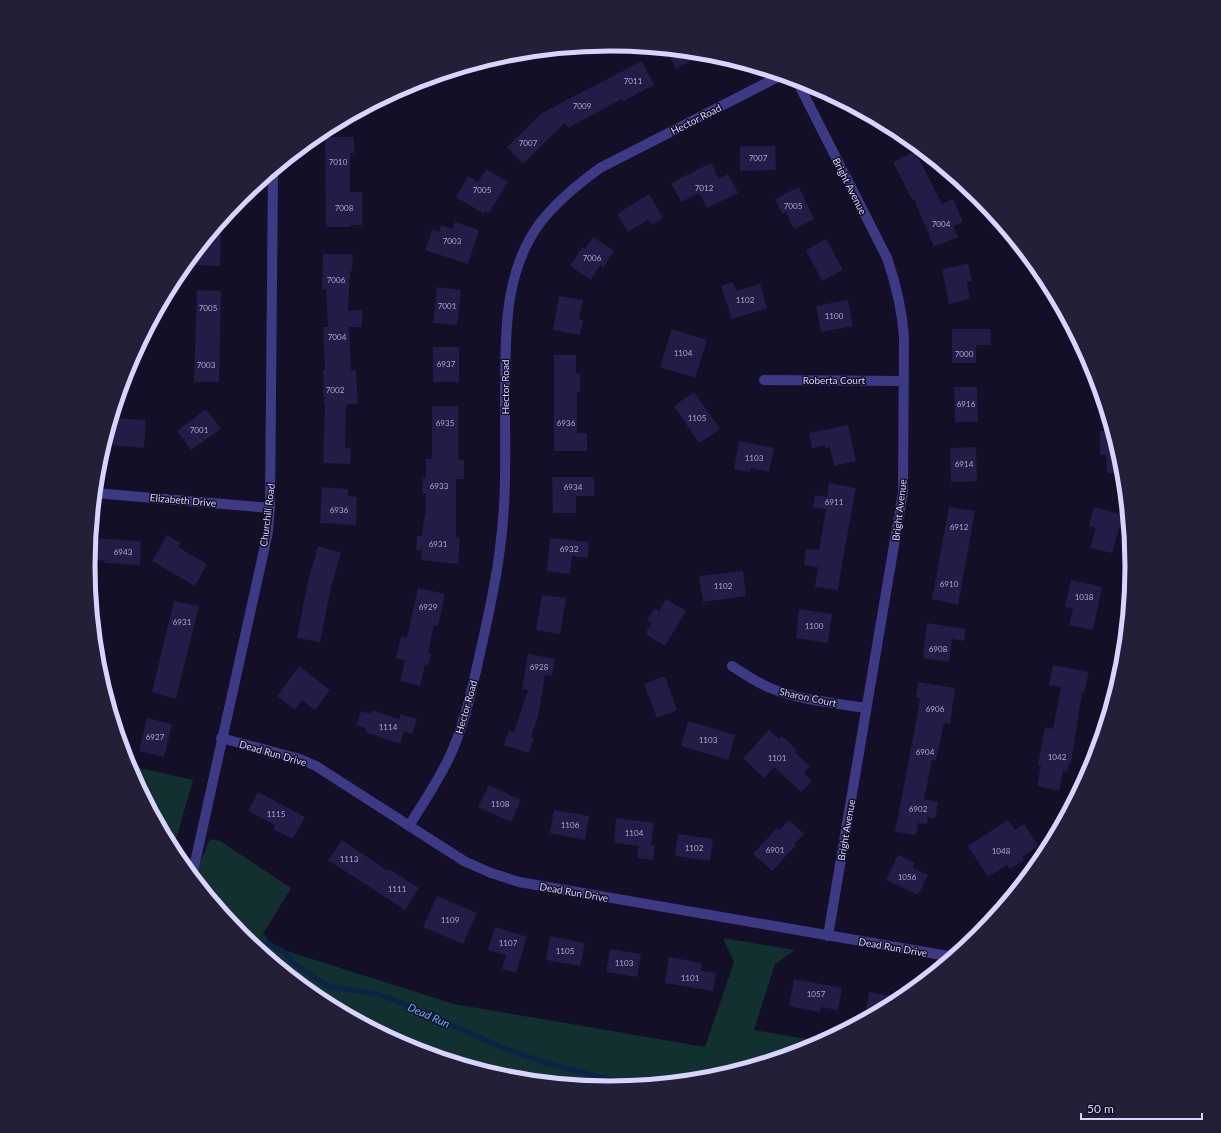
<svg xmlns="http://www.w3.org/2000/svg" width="1221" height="1133" font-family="Lato,sans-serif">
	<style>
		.green { fill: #12302f }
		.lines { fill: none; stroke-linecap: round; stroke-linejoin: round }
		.stream { stroke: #0c2248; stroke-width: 5 }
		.building { fill: #241b47 }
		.minor { stroke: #3d3a85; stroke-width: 10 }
		.labels { text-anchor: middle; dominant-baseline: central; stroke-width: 3; stroke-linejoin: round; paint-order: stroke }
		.number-label { font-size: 8px; fill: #aca6d1 }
		.street-label { font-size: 10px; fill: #d9d4ff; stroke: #130f26 }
		.water-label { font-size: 11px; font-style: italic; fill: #62b6ff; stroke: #130f26 }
		.rim { fill: none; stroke: #d9d4ff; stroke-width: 5 }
	</style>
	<rect width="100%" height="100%" fill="#130f26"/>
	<!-- green -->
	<path class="green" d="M127,765L193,780L173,850L128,766Z
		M210,839L220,841L291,888L263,934L274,947L454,1004L705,1047L734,962L723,938L795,950L775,964L754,1030L824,1042L810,1049L712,1079L610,1089L508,1079L410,1049L320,1001L241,936L194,878Z"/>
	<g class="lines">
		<!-- stream -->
		<path class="stream" d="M208,896L217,906
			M238,932L252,940L269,944L283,951L296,965L330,987L374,993L392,999L506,1049L546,1063L615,1081L628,1087"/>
	</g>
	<!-- building -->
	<path class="building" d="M666,49L705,53L676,69Z
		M642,61L654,85L623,101L622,99L568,128L565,123L523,164L507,147L542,113Z
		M325,137H354V153H350V192H362V225H351V227H326Z
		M740,146H775L776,170L740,171Z
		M915,151L942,204L953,199L963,222L953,226L958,237L934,247L914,199L912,200L893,162Z
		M711,163L719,179L728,174L738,193L707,208L699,193L681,202L671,183Z
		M486,169L508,182L489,213L485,211L484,214L456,197L468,176L478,182Z
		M799,187L814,219L794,229L786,212L782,214L775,199Z
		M649,194L663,218L652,225L648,220L628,232L617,214Z
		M455,222L479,230L468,264L425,250L432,230L439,232L441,225L453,229Z
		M211,233L221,234L220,266L196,265L197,251Z
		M593,237L614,251L603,268L600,265L591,280L570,266L582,247L585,249Z
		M826,239L843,270L822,281L806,250Z
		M323,254H353L352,271H350L348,311L362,310V327H349L351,370H356L358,404H347L346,406L345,448H351L350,464L323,463L325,406H324L323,370H325L323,327H328L326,289H322Z
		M968,264L972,281L967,282L970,299L949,304L942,269Z
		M733,282L736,291L760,284L767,308L732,319L721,286Z
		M437,287L461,290L457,325L433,323Z
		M197,290L221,291L219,382H194Z
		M559,296L583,300L579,319L583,320L580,335L553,330Z
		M848,300L853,326L821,332L816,306Z
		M672,329L707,340L695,378L660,367Z
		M952,329H990L991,345H976V363H952Z
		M433,347H459V382H433Z
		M554,355H576V374H580V392H577V433H587V451H554Z
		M954,387H977L978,422H955Z
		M694,392L720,429L699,443L674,406Z
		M432,406H458V460H464V479H456V538H460L458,564L421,560L422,550H416L417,536H422L424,518L425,519L426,493H422L423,478H426V459H432Z
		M206,409L221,429L191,450L177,431Z
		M112,418L146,420L144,448L110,445Z
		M1106,421H1110L1124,473H1107L1106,455H1100V431H1106Z
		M848,425L856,461L834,466L830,447L825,448V445L812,448L809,433Z
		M739,441L774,448L769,472L751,468L750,472L734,469Z
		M976,447L977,481L951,482L950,448Z
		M552,477H594V496H576V513H553Z
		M829,483L856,488L843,558L838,590L815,587L818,567L804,565L806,549L819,550L826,509L813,507L815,495L827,497Z
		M322,487L348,489V496L357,497L356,525L320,523Z
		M949,507L975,511L958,605L932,599Z
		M1094,507L1123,515L1112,553L1090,548L1096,528L1089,526Z
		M167,535L181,543L178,547L207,564L195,586L152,561Z
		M91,538L141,541L140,565L104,563L105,561L89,559Z
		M550,538L589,542L588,558L572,556L570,574L547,571Z
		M318,546L341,553L331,587L320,642L297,638L308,581Z
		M743,571L746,596L703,602L699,576Z
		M1071,580L1102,587L1093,630L1069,625L1073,608L1065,607Z
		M418,588L445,594L438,626L434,625L428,653L431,654L428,665H425L420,686L400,681L405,660L396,658L401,637L407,638Z
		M542,595L566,598L560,634L536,630Z
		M666,599L686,611L665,646L645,634L652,623L647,620L655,608L659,611Z
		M174,601L199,606L176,699L152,692Z
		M799,609L832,614L828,643L796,638Z
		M927,623L966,629L964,641L952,639L949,662L923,658Z
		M528,654L555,659L552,676L545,675L538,717L531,737L534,738L529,753L504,745L509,730L514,732L528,690L522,689Z
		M1053,665L1089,672L1084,693H1082L1071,763H1069L1067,772L1063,771L1059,791L1037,786L1041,766L1038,765L1045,727L1053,729L1061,687L1049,685Z
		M299,666L330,690L315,710L302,700L295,710L277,696Z
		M665,676L677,710L657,718L644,684Z
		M918,682L955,688L950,724L944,723L936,760H932L924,799L938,802L935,819L928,817L927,824L918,823L916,835L895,832L915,728L920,698L916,697Z
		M372,710L399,719L401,714L417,719L412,734L404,731L400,744L365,732L366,728L356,725L361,711L371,714Z
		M147,718L172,724L164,757L139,751Z
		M688,721L735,735L728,760L681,746Z
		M769,730L779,739L782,736L797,750L795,752L810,766L804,773L812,781L801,792L774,767L764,778L743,758Z
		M489,785L521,800L511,822L478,807Z
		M258,792L305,817L293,839L273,829L275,825L248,811Z
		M554,810L589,816L585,840L550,833Z
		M616,818L654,823L651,845L655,846L653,860L637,858L639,846L614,843Z
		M789,820L804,834L794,844L796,845L772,871L753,854L777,828L779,830Z
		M1008,820L1015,830L1024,824L1038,846L1022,857L1024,860L1010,869L1007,865L988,877L968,846Z
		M678,834L713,839L710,861L675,856Z
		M342,840L388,871L389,869L419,888L405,910L328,860Z
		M898,855L915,863L913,868L928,875L918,895L886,880Z
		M437,896L477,913L463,944L423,927Z
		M495,927L527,937L516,973L502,969L506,955L488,950Z
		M550,936L585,943L580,966L546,960Z
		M610,949L641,954L637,977L606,972Z
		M669,957L702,963L701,971L716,973L713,991L665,983Z
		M794,979L842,988L838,1010L821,1007L820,1012L789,1006Z
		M869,992L904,998L864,1021Z"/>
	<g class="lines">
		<!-- minor -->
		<path class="minor" d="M796,79L887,258C896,284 902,309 904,337L903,492L828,936
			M764,380L904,381
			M95,493L270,508
			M732,666C744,674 756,682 770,688C799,700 835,703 866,708
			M221,738L300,759L316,766L464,861L491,873L519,882L948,956L957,954
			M409,826C424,801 442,776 453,749C466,718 473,685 480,653C488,618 496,583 500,548C507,498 505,448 505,398C506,339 502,274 540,223C557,201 578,184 600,168L782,75
			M192,876L268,532L270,508L273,171"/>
	</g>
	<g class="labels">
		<!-- number labels -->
		<g class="number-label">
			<text x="633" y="81">7011</text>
			<text x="582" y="106">7009</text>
			<text x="528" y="143">7007</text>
			<text x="758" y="158">7007</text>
			<text x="338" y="162">7010</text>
			<text x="704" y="188">7012</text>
			<text x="482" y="190">7005</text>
			<text x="793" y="206">7005</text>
			<text x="344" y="208">7008</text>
			<text x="941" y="224">7004</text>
			<text x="452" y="241">7003</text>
			<text x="592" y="258">7006</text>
			<text x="336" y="280">7006</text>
			<text x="745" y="300">1102</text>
			<text x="447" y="306">7001</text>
			<text x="208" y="308">7005</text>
			<text x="834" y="316">1100</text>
			<text x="337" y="337">7004</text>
			<text x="683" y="353">1104</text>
			<text x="964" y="354">7000</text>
			<text x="446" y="364">6937</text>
			<text x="206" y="365">7003</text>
			<text x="335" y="390">7002</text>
			<text x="966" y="404">6916</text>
			<text x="697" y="418">1105</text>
			<text x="445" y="423">6935</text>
			<text x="566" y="423">6936</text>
			<text x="199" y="430">7001</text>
			<text x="754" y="458">1103</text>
			<text x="964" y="464">6914</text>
			<text x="439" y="486">6933</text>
			<text x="573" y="487">6934</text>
			<text x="834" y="502">6911</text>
			<text x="339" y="510">6936</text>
			<text x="959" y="527">6912</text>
			<text x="438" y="544">6931</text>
			<text x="569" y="549">6932</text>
			<text x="123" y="552">6943</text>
			<text x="949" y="584">6910</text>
			<text x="723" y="586">1102</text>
			<text x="1084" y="597">1038</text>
			<text x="428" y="607">6929</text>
			<text x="182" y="622">6931</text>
			<text x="814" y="626">1100</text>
			<text x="938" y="649">6908</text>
			<text x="539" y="667">6928</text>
			<text x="935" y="709">6906</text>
			<text x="388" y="727">1114</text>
			<text x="155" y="737">6927</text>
			<text x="708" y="740">1103</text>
			<text x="925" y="752">6904</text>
			<text x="1057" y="757">1042</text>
			<text x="777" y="758">1101</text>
			<text x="500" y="804">1108</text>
			<text x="918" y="809">6902</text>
			<text x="276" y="814">1115</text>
			<text x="570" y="825">1106</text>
			<text x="634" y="833">1104</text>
			<text x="694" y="848">1102</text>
			<text x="775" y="850">6901</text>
			<text x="1001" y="851">1048</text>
			<text x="349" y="859">1113</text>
			<text x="907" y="877">1056</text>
			<text x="397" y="889">1111</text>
			<text x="450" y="920">1109</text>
			<text x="508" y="943">1107</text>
			<text x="565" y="951">1105</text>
			<text x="624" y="963">1103</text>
			<text x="690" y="978">1101</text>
			<text x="816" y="994">1057</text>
		</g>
		<!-- street labels -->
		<g class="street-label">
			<text transform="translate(696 119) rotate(-27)">Hector Road</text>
			<text transform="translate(850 186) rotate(63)">Bright Avenue</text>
			<text x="834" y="380">Roberta Court</text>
			<text transform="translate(505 387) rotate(-90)">Hector Road</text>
			<text transform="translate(183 500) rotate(5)">Elizabeth Drive</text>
			<text transform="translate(899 510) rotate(-83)">Bright Avenue</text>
			<text transform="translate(267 515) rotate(-83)">Churchill Road</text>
			<text transform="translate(808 697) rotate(12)">Sharon Court</text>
			<text transform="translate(466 707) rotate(-74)">Hector Road</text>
			<text transform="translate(273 753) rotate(16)">Dead Run Drive</text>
			<text transform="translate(846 830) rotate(-80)">Bright Avenue</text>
			<text transform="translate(574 892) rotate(10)">Dead Run Drive</text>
			<text transform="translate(893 947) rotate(10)">Dead Run Drive</text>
		</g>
		<!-- water labels -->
		<g class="water-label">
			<text transform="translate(429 1015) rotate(24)">Dead Run</text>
		</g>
	</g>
	<!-- crop -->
	<path d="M0 0H1221V1133H0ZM95 566a515 515 0 1 1 1030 0a515 515 0 1 1-1030 0Z" fill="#231f37" fill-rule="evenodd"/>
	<path class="rim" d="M95 566a515 515 0 1 1 1030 0a515 515 0 1 1-1030 0Z"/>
	<!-- scale -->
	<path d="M1081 1113v6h121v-6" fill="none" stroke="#d9d4ff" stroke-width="2"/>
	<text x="1087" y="1113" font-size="12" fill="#d9d4ff" stroke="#130f26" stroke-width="3" paint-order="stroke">50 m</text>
</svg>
